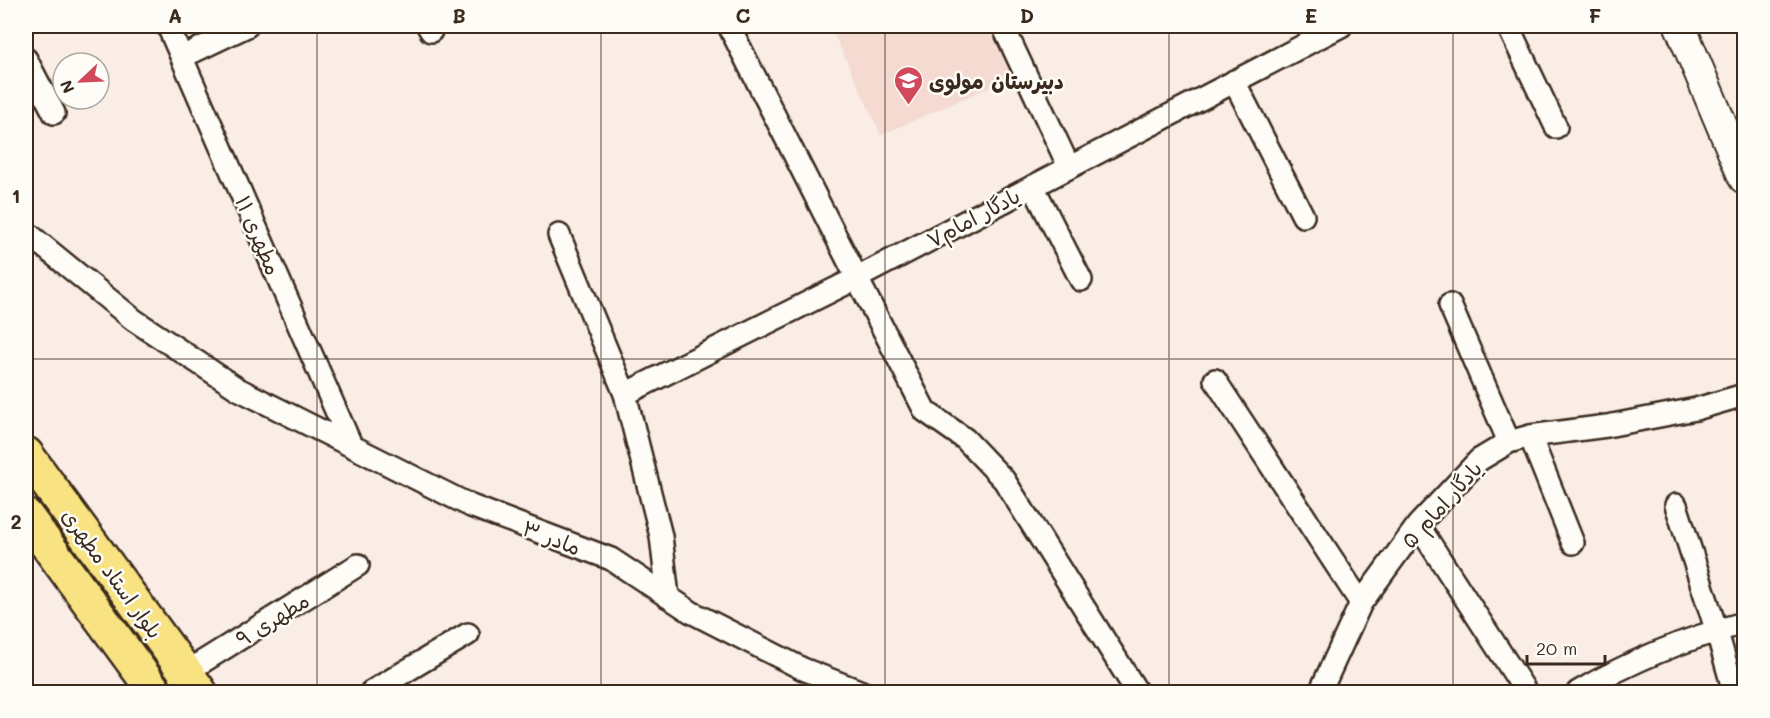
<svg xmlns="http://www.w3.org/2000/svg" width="1770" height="718" font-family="Mali,'Playpen Sans Arabic',sans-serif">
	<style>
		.built { fill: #f4dad1 }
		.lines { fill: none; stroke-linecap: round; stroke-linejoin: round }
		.minor-casing { stroke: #3b2a1e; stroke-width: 26 }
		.secondary-casing { stroke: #3b2a1e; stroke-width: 34 }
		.primary-casing { stroke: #3b2a1e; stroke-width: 38 }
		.minor { stroke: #fdfcf7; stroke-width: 21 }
		.secondary { stroke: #fdfcf7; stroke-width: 30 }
		.primary { stroke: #f8e281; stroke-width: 33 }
		.grid { fill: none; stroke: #3b2a1e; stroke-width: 1.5; stroke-opacity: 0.55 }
		.labels { text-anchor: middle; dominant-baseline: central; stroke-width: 5; stroke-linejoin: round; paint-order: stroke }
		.poi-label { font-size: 21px; font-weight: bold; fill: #3b2a1e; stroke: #fdfcf7; text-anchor: start }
		.street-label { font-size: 21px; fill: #3b2a1e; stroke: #fdfcf7 }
		.neatline { fill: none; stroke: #3b2a1e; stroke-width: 2 }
		.grid-label { font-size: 20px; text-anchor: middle; font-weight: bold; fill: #3b2a1e }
	</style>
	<rect width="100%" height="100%" fill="#f9ede6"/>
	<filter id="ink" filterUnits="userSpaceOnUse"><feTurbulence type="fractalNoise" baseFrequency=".0167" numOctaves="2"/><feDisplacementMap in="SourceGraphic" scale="12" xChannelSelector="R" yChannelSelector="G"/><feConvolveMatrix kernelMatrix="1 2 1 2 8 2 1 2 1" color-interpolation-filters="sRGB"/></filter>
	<g filter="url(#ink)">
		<!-- built -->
		<path class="built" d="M830,26H998L1017,75L881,135Z"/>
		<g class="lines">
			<defs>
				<path id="minor" d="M168,26L351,445
					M428,26L431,31
					M729,26L857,278L1341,26
					M1003,26L1069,167
					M1508,26L1556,127
					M182,57L247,26
					M26,59L54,113
					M1234,81L1303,216
					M1033,186L1081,280
					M26,232L134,320L238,389L471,506L611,559L691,612L803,669L862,692
					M559,235L625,394
					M1450,305L1509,442
					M1215,380L1361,603
					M1530,436L1573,543
					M1676,505L1717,632L1734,692
					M1418,525L1526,692
					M668,597L661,536L625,394L857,278L925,411L965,439L1004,480L1137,692
					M186,672L358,565
					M371,692L468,634
					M1320,692L1361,603L1418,525L1479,460L1509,442L1530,436L1607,426L1696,409L1744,395
					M1578,692C1629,662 1687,638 1744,623"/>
				<path id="secondary" d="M1680,26L1744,178"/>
				<path id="primary" d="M26,454L200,692
					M26,516L155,692"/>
			</defs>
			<!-- minor casing -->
			<use href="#minor" class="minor-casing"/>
			<!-- secondary casing -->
			<use href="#secondary" class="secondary-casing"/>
			<!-- primary casing -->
			<use href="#primary" class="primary-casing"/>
			<!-- minor -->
			<use href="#minor" class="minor"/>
			<!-- secondary -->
			<use href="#secondary" class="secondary"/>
			<!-- primary -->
			<use href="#primary" class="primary"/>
		</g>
	</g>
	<!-- grid -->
	<path class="grid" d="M317,26V692M601,26V692M885,26V692M1169,26V692M1453,26V692M26,359H1744"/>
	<!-- icons -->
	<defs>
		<symbol id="school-pin" viewBox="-11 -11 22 30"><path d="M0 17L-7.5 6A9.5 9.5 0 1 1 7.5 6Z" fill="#d1495b" stroke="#fdfcf7"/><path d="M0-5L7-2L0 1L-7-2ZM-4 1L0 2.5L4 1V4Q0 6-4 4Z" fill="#fff"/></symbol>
	</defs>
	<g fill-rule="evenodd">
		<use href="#school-pin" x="892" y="64" width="33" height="45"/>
	</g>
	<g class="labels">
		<!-- poi labels -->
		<g class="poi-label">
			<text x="929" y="80">دبیرستان مولوی</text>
		</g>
		<!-- street labels -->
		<g class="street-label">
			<text transform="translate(973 217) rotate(-28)">یادگار امام۷</text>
			<text transform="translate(259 235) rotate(67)">مطهری ۱۱</text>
			<text transform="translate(1441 504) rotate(-48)">یادگار امام ۵</text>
			<text transform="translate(552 537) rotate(21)">مادر ۳</text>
			<text transform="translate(113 573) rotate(54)">بلوار استاد مطهری</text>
			<text transform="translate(272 619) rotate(-32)">مطهری ۹</text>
		</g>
	</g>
	<!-- margin -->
	<rect width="1770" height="718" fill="none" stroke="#fdfcf7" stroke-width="66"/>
	<!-- north arrow -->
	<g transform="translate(81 81) rotate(247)"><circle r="28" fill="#fdfcf7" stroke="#afa8a0" stroke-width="1.5"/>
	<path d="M0-4.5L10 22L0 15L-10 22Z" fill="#d1495b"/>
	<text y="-9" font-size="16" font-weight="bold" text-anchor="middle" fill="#3b2a1e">N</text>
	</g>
	<!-- scale -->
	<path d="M1527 655v9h78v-9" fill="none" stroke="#3b2a1e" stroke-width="3"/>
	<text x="1536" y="655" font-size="18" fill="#3b2a1e" stroke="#fdfcf7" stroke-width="4.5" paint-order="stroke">20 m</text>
	<rect x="33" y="33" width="1704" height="652" class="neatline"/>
	<g class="grid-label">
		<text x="175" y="23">A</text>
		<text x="459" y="23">B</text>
		<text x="743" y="23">C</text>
		<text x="1027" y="23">D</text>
		<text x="1311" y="23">E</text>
		<text x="1595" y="23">F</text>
		<text x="16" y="203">1</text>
		<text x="16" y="529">2</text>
	</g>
</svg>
